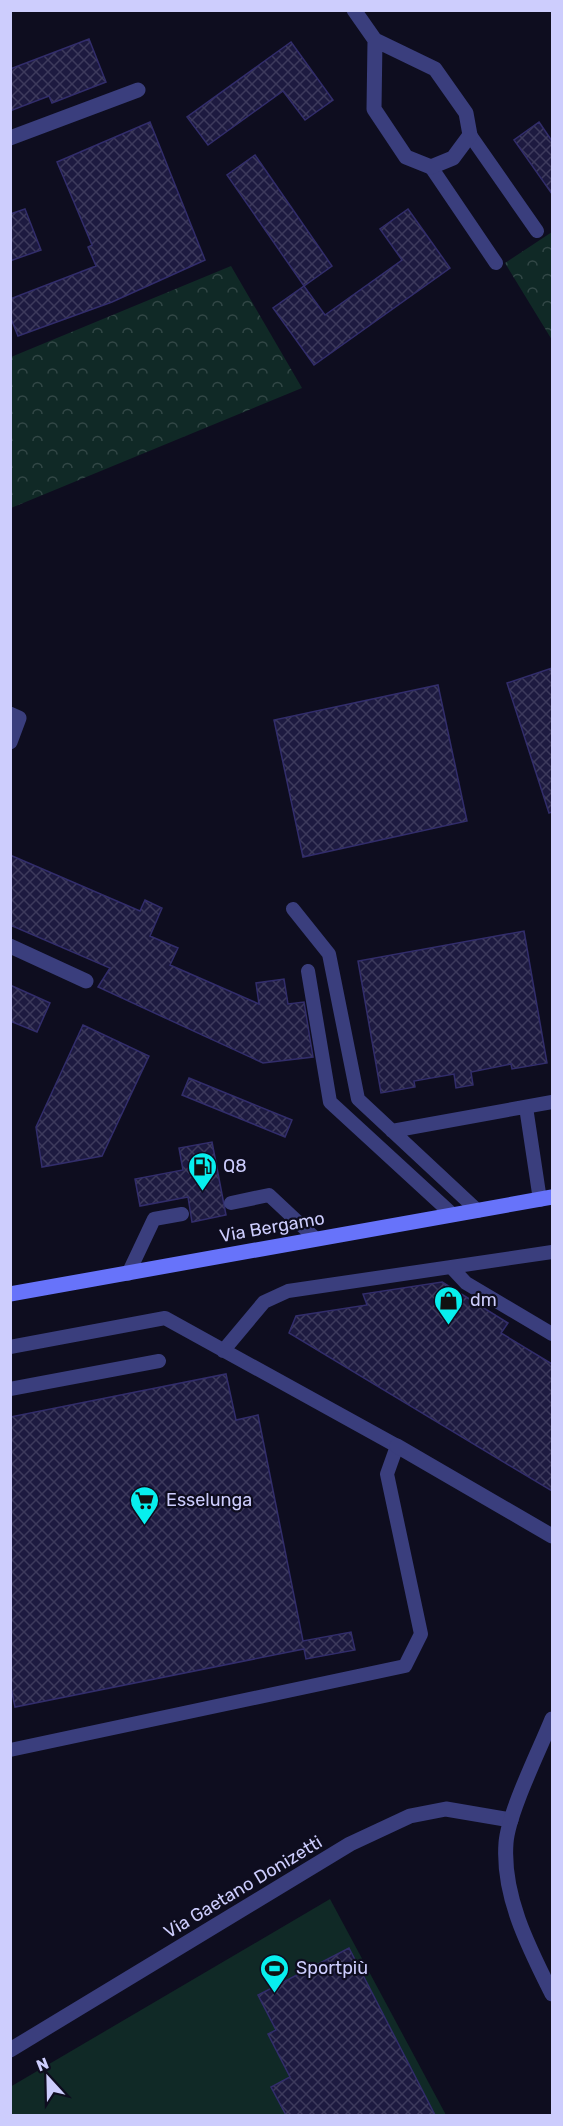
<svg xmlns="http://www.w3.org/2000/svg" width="563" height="2126" font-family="Rubik,sans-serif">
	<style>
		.grass { fill: #102926 }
		.forest { fill: url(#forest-crowns) }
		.building { fill: url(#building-cross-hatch); stroke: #322d6b; stroke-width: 1.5 }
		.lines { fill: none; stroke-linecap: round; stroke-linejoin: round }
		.service { stroke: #3a3e7d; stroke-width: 14 }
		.minor { stroke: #3a3e7d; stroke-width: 15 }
		.tertiary { stroke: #3a3e7d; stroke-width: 15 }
		.secondary { stroke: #6773fa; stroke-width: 15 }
		.labels { text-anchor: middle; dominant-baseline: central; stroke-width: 4.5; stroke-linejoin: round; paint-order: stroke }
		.poi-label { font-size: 18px; fill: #cdcdfd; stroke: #0e0d1f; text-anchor: start }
		.street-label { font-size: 18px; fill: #cdcdfd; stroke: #0e0d1f }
	</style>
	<defs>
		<pattern id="forest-crowns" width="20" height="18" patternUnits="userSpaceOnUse" patternTransform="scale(1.5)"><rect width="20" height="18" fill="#102926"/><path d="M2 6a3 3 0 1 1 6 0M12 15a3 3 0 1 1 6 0" fill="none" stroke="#324746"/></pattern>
		<pattern id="building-cross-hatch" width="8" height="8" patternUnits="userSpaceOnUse" patternTransform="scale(1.5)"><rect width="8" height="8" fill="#1d1a40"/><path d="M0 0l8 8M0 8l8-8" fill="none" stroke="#3d3a5c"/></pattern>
	</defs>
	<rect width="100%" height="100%" fill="#0e0d1f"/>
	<!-- grass -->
	<path class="grass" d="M330,1899L446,2115H11L10,2087Z"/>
	<!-- forest -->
	<path class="forest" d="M552,232V340L505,263Z
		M231,266L302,388L11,508V357Z"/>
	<!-- building -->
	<path class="building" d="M89,39L106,82L52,103L49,96L10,111V69Z
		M291,42L333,100L305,120L283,91L208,145L187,117Z
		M150,122L205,260L112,302L18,336L10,316V299L96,266L88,247L92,245L57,162Z
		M539,122L552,141V194L514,140Z
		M255,155L332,266L304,286L227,175Z
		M25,209L41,250L10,261V214Z
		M408,209L450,268L314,365L273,308L304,286L325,315L402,260L380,229Z
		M552,668V812L549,813L507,683Z
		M438,685L467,821L303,857L274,720Z
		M10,855L140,911L145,900L162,908L150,936L178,948L170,965L259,1004L256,983L284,979L288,1004L304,1002L313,1057L263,1063L98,987L110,968L10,925Z
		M524,931L547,1063L512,1069L511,1064L471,1072L473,1085L456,1088L454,1074L414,1081L415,1087L381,1093L358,961Z
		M10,985L50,1003L37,1032L10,1021Z
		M83,1025L149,1056L102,1156L42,1167L36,1127Z
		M189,1078L292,1120L285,1137L182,1095Z
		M212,1142L226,1215L192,1222L188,1197L140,1206L135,1179L183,1170L179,1148Z
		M442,1282L508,1323L501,1333L552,1364V1491L289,1333L296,1316L367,1305L363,1294Z
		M226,1374L236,1420L258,1415L303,1641L351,1632L355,1650L306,1659L304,1649L15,1707L10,1683V1417Z
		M349,1948L435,2115H286L271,2087L290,2077L268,2034L276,2030L258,1995Z"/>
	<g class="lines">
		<!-- service -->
		<path class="service" d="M470,135L537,231
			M431,167L496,263
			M293,909L329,954L358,1099L478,1211
			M308,971L330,1102L453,1215
			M526,1107L540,1200
			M392,1131L552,1102
			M231,1203L269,1195L316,1239
			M451,1267L466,1283L552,1334
			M128,1274L154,1219L182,1214
			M10,1347L165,1318L397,1446L387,1474L421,1634L405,1666L10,1750
			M223,1351L264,1302L288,1291L552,1252
			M10,1389L159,1361"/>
		<!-- minor -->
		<path class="minor" d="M354,10L375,40L435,69L466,113L470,135L453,158L431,167L406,157L374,109L375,40
			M10,138L138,90
			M10,714L19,718L10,742
			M10,946L86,981
			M397,1446L552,1536
			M10,2050L350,1844L410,1816L446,1809L511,1820"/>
		<!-- tertiary -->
		<path class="tertiary" d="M552,1719C540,1749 508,1813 506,1843C502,1896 529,1948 552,1994"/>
		<!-- secondary -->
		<path class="secondary" d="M10,1294L552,1197"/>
	</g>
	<!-- icons -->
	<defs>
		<symbol id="fuel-pin" viewBox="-11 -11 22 30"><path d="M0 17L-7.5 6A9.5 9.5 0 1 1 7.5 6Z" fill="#07efee" stroke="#0e0d1f"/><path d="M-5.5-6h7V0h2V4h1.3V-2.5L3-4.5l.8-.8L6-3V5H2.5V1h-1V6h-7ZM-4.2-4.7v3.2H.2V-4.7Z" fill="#111"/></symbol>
		<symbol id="shop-pin" viewBox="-11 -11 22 30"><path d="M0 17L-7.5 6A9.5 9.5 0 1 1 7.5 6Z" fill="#07efee" stroke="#0e0d1f"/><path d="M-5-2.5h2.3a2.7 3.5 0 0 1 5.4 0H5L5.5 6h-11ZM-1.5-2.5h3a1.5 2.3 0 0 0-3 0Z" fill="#111"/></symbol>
		<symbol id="supermarket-pin" viewBox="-11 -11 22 30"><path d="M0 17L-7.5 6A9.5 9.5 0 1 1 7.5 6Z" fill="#07efee" stroke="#0e0d1f"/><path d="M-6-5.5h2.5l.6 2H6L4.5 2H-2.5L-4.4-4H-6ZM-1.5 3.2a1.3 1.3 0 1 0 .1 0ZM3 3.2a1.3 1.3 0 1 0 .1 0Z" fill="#111"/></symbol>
		<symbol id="stadium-pin" viewBox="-11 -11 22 30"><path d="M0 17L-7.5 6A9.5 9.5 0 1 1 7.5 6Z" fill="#07efee" stroke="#0e0d1f"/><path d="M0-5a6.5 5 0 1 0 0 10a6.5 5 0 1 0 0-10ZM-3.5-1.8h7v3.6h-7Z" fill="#111"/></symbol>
	</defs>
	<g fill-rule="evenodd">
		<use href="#fuel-pin" x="186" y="1150" width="33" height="45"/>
		<use href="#shop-pin" x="432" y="1284" width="33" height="45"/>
		<use href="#supermarket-pin" x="128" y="1484" width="33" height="45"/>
		<use href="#stadium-pin" x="258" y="1952" width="33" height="45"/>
	</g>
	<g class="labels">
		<!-- poi labels -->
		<g class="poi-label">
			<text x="223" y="1166">Q8</text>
			<text x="470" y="1300">dm</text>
			<text x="166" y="1500">Esselunga</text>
			<text x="296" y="1968">Sportpiù</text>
		</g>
		<!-- street labels -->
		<g class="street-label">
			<text transform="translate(272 1227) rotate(-10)">Via Bergamo</text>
			<text transform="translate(243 1887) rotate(-31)">Via Gaetano Donizetti</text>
		</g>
	</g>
	<!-- border -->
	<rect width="563" height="2126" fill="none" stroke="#cdcdfd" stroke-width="24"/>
	<!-- north arrow -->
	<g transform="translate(48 2078) rotate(338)" stroke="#0e0d1f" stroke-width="4.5" paint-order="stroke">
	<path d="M0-4.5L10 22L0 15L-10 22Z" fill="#cdcdfd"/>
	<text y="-9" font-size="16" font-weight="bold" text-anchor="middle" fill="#cdcdfd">N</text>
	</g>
</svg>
